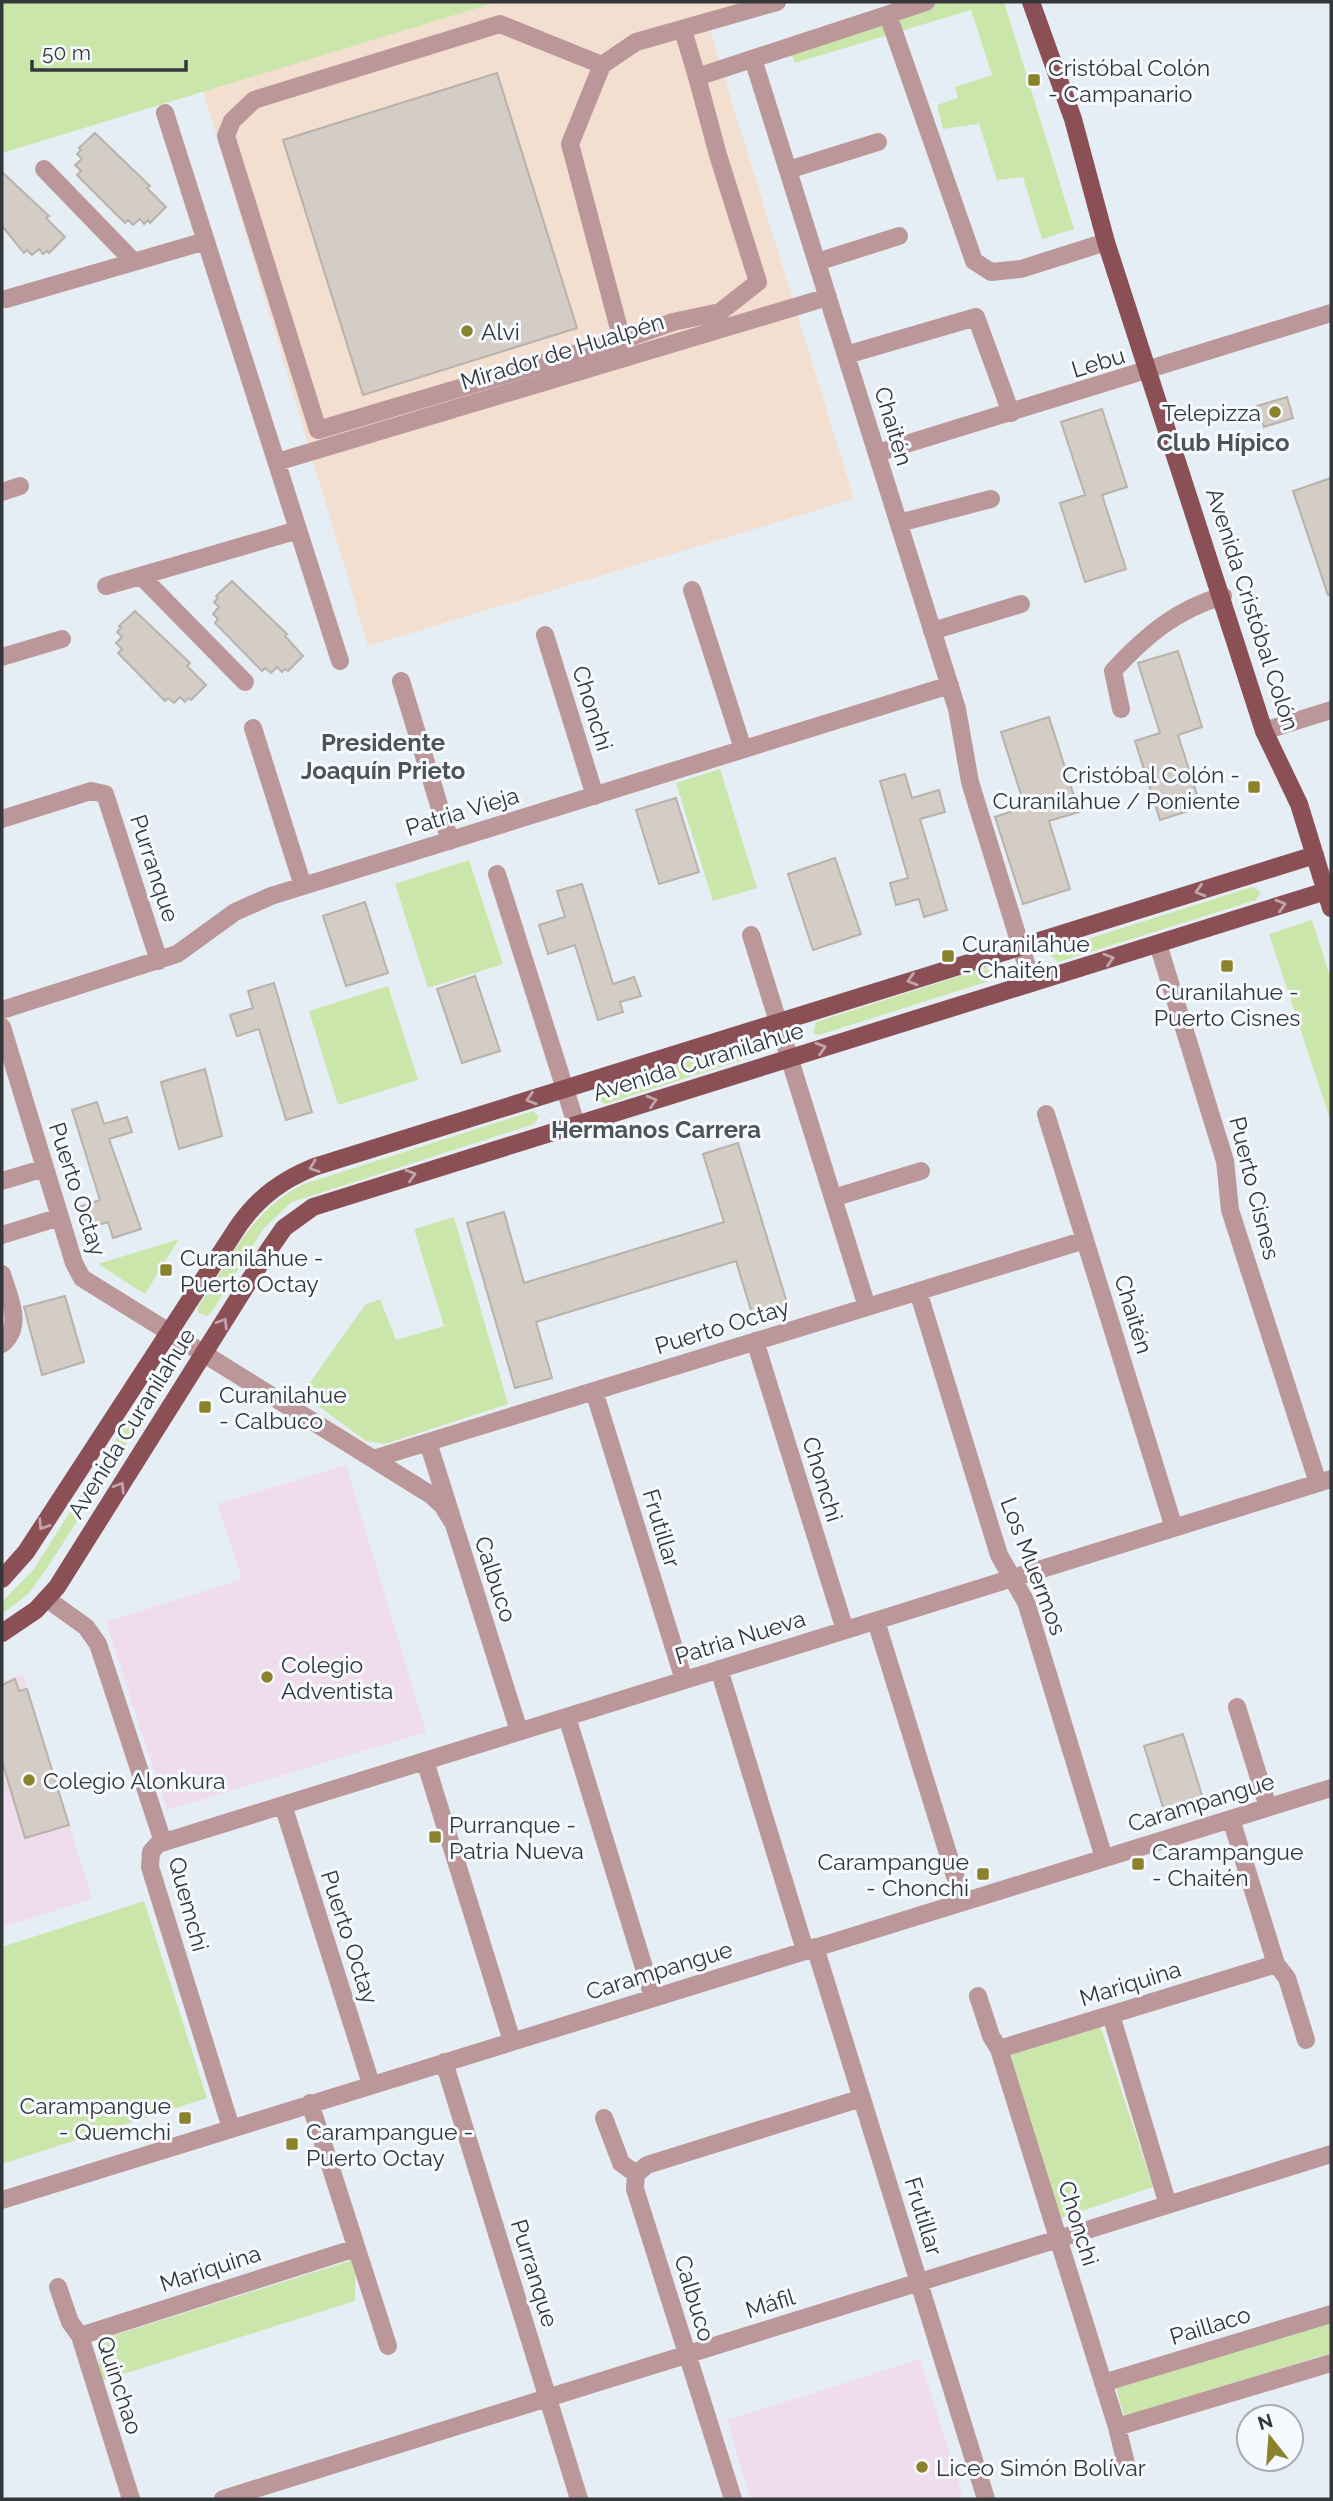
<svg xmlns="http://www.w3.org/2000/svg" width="1333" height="2501" font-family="Raleway,sans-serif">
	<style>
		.commercial { fill: #f2dfcf }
		.education { fill: #efdcec }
		.green { fill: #cbe6ab }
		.building { fill: #d3cdc5; stroke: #b8b2aa; stroke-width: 2 }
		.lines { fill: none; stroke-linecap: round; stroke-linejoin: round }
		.minor { stroke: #bb9799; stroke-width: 18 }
		.major { stroke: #8b4f56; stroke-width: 18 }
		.oneway { stroke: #c0a4aa }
		.poi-dot { fill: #8a832b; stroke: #f6faff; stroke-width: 2.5 }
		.labels { text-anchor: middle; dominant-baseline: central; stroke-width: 6; stroke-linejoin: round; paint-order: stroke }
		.poi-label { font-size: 23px; fill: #343739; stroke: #f6faff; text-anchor: start }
		.street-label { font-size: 23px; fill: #343739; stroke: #f6faff }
		.neighbourhood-label { font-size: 24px; font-weight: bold; fill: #4d5359; stroke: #f6faff }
	</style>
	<rect width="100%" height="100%" fill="#e6eef5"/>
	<!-- commercial -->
	<path class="commercial" d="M497,2H783L708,24L854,499L368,646L203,90Z"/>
	<!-- education -->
	<path class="education" d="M346,1465L426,1732L167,1810L106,1622L242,1579L218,1504Z
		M23,1674L92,1899L2,1927V1681Z
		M920,2359L964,2499H750L727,2420Z"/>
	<!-- green -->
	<path class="green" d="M2,2H497L2,153Z
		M930,2H1004L1074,229L1042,239L1023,177L997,180L979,124L943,129L937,105L958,98L955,87L992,75L971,10L795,63L788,45Z
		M720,769L757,888L713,901L676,783Z
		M469,860L503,964L428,988L395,884Z
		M1252,887L1261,892L1256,900L1058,962L1051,956L1053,950Z
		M1312,920L1331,980V1122L1269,934Z
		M985,968L991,971L989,981L819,1035L813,1033L816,1022Z
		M388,986L418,1080L338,1105L309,1011Z
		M741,1044L750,1046L752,1053L746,1059L605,1104L596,1098L602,1088Z
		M533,1111L539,1117L534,1124L292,1202L263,1229L212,1312L207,1316L198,1313V1307C229,1261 253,1208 304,1184Z
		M454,1217L508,1404L385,1444L366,1441L302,1394L365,1305L380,1299L396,1340L444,1326L414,1229Z
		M179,1239L145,1294L98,1264Z
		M159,1371L169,1376L167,1382L43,1574L28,1594L2,1614V1602L34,1569Z
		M144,1901L207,2098L2,2164V1947Z
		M1100,2025L1153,2187L1061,2218L1009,2055Z
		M356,2259L355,2301L98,2382L99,2340Z
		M1331,2319V2353L1124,2416L1116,2388Z"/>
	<!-- building -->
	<path class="building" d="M497,73L577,328L363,395L283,140Z
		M95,133L150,186L147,188L166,207L150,223L148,220L144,224L140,219L133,225L128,220L125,223L77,175L81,171L75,165L82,159L77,154L81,150L79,148Z
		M2,172L49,216L46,218L65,237L49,253L47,251L43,254L39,249L32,255L27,250L24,253L2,226Z
		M1287,397L1293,418L1264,427L1257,406Z
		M1102,409L1127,487L1102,495L1126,569L1085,582L1060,503L1085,495L1061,422Z
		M1331,478V595H1328L1293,491Z
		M232,581L287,634L285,636L303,656L288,671L285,669L282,672L277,667L271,673L265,668L262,671L215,623L218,619L213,614L219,607L214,602L218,598L216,596Z
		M135,611L190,663L187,666L206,685L191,700L188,698L185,702L180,697L174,703L168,698L165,701L118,653L122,649L116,643L122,637L117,632L121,628L119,626Z
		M1178,651L1202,727L1178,735L1201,807L1160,820L1135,741L1160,733L1138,663Z
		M1049,717L1079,812L1049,821L1070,889L1023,904L995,817L1025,807L1001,732Z
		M905,774L912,798L939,790L945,812L920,819L947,910L924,917L919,899L896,905L890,883L908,878L880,781Z
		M676,798L699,872L659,884L636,810Z
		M835,858L861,934L813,950L788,874Z
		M582,884L613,984L634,977L641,996L620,1002L623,1012L598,1020L575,945L548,954L539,925L565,917L557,891Z
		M365,902L388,973L346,986L323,916Z
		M475,976L500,1051L462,1063L437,989Z
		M274,983L312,1112L286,1120L259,1029L237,1036L230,1015L253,1008L248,991Z
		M205,1069L222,1136L179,1149L161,1082Z
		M97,1102L104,1124L127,1117L132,1132L109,1139L141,1229L113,1238L108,1222L85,1229L79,1207L100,1200L72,1110Z
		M738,1143L788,1306L753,1317L736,1261L536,1322L552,1378L515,1388L467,1223L504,1212L524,1283L724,1222L703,1154Z
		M65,1296L84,1362L42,1375L24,1307Z
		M15,1679L19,1691L27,1689L69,1825L25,1838L2,1761V1685Z
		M1183,1734L1205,1805L1166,1817L1144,1746Z"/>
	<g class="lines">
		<!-- minor -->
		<path class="minor" d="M777,2L636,42L602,65L570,144L622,340L673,322L720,312L758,282L718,155L697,77L926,2
			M888,15L974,261L991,272L1021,269L1106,242
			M683,30L697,77
			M753,59L957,709L970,782L1032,983
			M602,65L500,24L254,100L232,121L226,136L318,430L622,340
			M165,113L340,661
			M44,169L134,262
			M788,170L878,142
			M817,262L899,236
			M6,299L206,241
			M846,355L976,317L1011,413
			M877,453L1331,313
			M277,462L828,297
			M2,492L20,486
			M899,523L991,499
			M141,576L245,682
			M106,586L298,530
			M692,590L743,749
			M932,631L1021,604
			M545,635L595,796
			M2,657L62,639
			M401,681L450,841
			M1121,709L1113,671C1145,636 1177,609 1223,596
			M253,728L303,886
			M1264,731L1331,710
			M2,819L91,791L105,794L159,961
			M497,874L576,1124
			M751,935L867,1307
			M1158,944L1225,1161L1230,1210L1318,1483
			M2,1010L177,954L235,912L271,896L950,685
			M2,1027L74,1263L82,1278L431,1495L442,1505L452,1521
			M1046,1114L1174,1528
			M2,1181L45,1168
			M833,1198L921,1171
			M2,1235L60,1217
			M2,1274C9,1297 24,1326 2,1344
			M918,1291L999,1555L1026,1602L1104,1858
			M755,1341L845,1630
			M594,1391L684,1680
			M428,1442L519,1731
			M373,1459L1085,1240
			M47,1599L86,1627L98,1644L163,1842
			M876,1621L963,1902
			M719,1669L805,1950
			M1237,1707L1268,1807
			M567,1717L653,1997
			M425,1761L512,2041
			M283,1805L371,2084
			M1231,1819L1276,1964L1287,1978L1306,2040
			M815,1947L986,2499
			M978,1996L991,2036L999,2049L1117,2427L1127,2468
			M1111,2015L1168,2205
			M999,2049L1276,1964
			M444,2062L579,2499
			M310,2103L388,2346
			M604,2118L621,2163L636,2174
			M231,2128L150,1867L151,1852L158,1844L1331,1479
			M636,2174L635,2189L733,2499
			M636,2174L647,2165L862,2098
			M2,2200L1331,1788
			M58,2287L70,2322L80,2336L131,2499
			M80,2336L356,2248
			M1103,2383L1331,2314
			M1117,2427L1331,2363
			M223,2499L1331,2154"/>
		<!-- major -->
		<path class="major" d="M1031,2L1073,119L1106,242L1264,731L1299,804L1331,908
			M2,1579L26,1552L239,1225C259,1197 282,1180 314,1167L1315,855
			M2,1633L36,1610L57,1587L268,1251L284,1228L313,1207L1326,891"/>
	</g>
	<!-- one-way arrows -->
	<defs><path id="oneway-chevron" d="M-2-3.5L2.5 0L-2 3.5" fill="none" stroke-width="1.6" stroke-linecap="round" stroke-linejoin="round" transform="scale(1.75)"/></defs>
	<g class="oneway">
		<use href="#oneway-chevron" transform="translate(1200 891) rotate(163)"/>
		<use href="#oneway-chevron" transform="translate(1281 905) rotate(-17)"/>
		<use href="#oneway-chevron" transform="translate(1109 959) rotate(-17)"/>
		<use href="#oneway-chevron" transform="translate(912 980) rotate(163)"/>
		<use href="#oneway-chevron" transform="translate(821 1048) rotate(-17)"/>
		<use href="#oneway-chevron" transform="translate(531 1099) rotate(163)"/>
		<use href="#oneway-chevron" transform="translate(652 1101) rotate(-17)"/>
		<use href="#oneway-chevron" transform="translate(314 1167) rotate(160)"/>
		<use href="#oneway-chevron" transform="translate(411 1175) rotate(-17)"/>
		<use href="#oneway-chevron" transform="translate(223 1323) rotate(-58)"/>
		<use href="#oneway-chevron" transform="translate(120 1487) rotate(-58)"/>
		<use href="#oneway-chevron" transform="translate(43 1525) rotate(123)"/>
	</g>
	<!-- markers -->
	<g class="poi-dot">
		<rect x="1027" y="73" width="14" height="14" rx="3.5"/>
		<circle cx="467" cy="331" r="7"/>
		<circle cx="1275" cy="412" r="7"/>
		<rect x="1247" y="780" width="14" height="14" rx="3.5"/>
		<rect x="941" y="949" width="14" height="14" rx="3.5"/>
		<rect x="1220" y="959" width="14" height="14" rx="3.5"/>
		<rect x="159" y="1263" width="14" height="14" rx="3.5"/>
		<rect x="198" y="1400" width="14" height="14" rx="3.5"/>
		<circle cx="267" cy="1677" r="7"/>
		<circle cx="29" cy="1780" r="7"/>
		<rect x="428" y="1830" width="14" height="14" rx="3.5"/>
		<rect x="1131" y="1857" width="14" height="14" rx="3.5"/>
		<rect x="976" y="1867" width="14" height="14" rx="3.5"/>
		<rect x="178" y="2111" width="14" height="14" rx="3.5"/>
		<rect x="285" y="2137" width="14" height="14" rx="3.5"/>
		<circle cx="922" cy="2467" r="7"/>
	</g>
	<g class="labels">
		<!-- poi labels -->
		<g class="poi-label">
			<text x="1048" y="67">Cristóbal Colón<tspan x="1048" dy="26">- Campanario</tspan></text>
			<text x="481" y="331">Alvi</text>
			<text x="1261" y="412" text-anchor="end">Telepizza</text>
			<text x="1240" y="774" text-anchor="end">Cristóbal Colón -<tspan x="1240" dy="26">Curanilahue / Poniente</tspan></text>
			<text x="962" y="943">Curanilahue<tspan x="962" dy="26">- Chaitén</tspan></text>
			<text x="1227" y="991" text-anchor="middle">Curanilahue -<tspan x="1227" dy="26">Puerto Cisnes</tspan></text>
			<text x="180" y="1257">Curanilahue -<tspan x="180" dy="26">Puerto Octay</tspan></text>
			<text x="219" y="1394">Curanilahue<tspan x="219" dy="26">- Calbuco</tspan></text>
			<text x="281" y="1664">Colegio<tspan x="281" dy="26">Adventista</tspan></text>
			<text x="43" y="1780">Colegio Alonkura</text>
			<text x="449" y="1824">Purranque -<tspan x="449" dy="26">Patria Nueva</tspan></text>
			<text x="1152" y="1851">Carampangue<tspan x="1152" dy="26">- Chaitén</tspan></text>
			<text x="969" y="1861" text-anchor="end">Carampangue<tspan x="969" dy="26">- Chonchi</tspan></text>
			<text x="171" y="2105" text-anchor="end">Carampangue<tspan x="171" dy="26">- Quemchi</tspan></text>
			<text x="306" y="2131">Carampangue -<tspan x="306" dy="26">Puerto Octay</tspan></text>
			<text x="936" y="2467">Liceo Simón Bolívar</text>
		</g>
		<!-- street labels -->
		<g class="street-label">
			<text transform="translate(562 351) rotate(-17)">Mirador de Hualpén</text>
			<text transform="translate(1098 362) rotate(-17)">Lebu</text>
			<text transform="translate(894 426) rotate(73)">Chaitén</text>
			<text transform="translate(1253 609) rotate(72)">Avenida Cristóbal Colón</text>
			<text transform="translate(593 708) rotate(73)">Chonchi</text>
			<text transform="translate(462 811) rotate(-17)">Patria Vieja</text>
			<text transform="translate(155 868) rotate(72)">Purranque</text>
			<text transform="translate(698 1061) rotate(-17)">Avenida Curanilahue</text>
			<text transform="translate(1255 1188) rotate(76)">Puerto Cisnes</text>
			<text transform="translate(78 1189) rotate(72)">Puerto Octay</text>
			<text transform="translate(1134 1314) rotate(73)">Chaitén</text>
			<text transform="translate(722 1326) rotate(-17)">Puerto Octay</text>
			<text transform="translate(131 1423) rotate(-58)">Avenida Curanilahue</text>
			<text transform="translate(823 1479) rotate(73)">Chonchi</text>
			<text transform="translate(662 1528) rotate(73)">Frutillar</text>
			<text transform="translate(1034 1566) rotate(69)">Los Muermos</text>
			<text transform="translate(496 1579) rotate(72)">Calbuco</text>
			<text transform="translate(740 1637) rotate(-17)">Patria Nueva</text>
			<text transform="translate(1201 1802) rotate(-17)">Carampangue</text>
			<text transform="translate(189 1904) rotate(75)">Quemchi</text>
			<text transform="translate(350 1937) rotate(72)">Puerto Octay</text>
			<text transform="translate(659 1970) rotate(-17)">Carampangue</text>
			<text transform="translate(1130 1983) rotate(-17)">Mariquina</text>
			<text transform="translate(924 2216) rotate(73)">Frutillar</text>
			<text transform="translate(1079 2223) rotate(73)">Chonchi</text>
			<text transform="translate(210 2268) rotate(-18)">Mariquina</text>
			<text transform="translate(535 2273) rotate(73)">Purranque</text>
			<text transform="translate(695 2298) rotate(73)">Calbuco</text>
			<text transform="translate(770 2303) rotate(-17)">Máfil</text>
			<text transform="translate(1210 2325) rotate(-17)">Paillaco</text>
			<text transform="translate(120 2385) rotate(72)">Quinchao</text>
		</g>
		<!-- neighbourhood labels -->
		<g class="neighbourhood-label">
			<text x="1223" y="442">Club Hípico</text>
			<text x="383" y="742">Presidente<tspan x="383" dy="28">Joaquín Prieto</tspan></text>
			<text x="656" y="1129">Hermanos Carrera</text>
		</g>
	</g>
	<!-- border -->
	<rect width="1333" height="2501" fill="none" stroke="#343739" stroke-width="7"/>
	<!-- north arrow -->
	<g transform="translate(1270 2438) rotate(343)"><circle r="33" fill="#f6faff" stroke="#a8acb0" stroke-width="2"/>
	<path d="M0-5L12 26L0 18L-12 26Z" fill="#8a832b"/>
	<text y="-10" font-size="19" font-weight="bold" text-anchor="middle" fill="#343739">N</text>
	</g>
	<!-- scale -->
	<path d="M32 60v10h154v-10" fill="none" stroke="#343739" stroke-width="3.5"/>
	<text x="42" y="60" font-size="21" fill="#343739" stroke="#f6faff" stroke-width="5" paint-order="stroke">50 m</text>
</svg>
